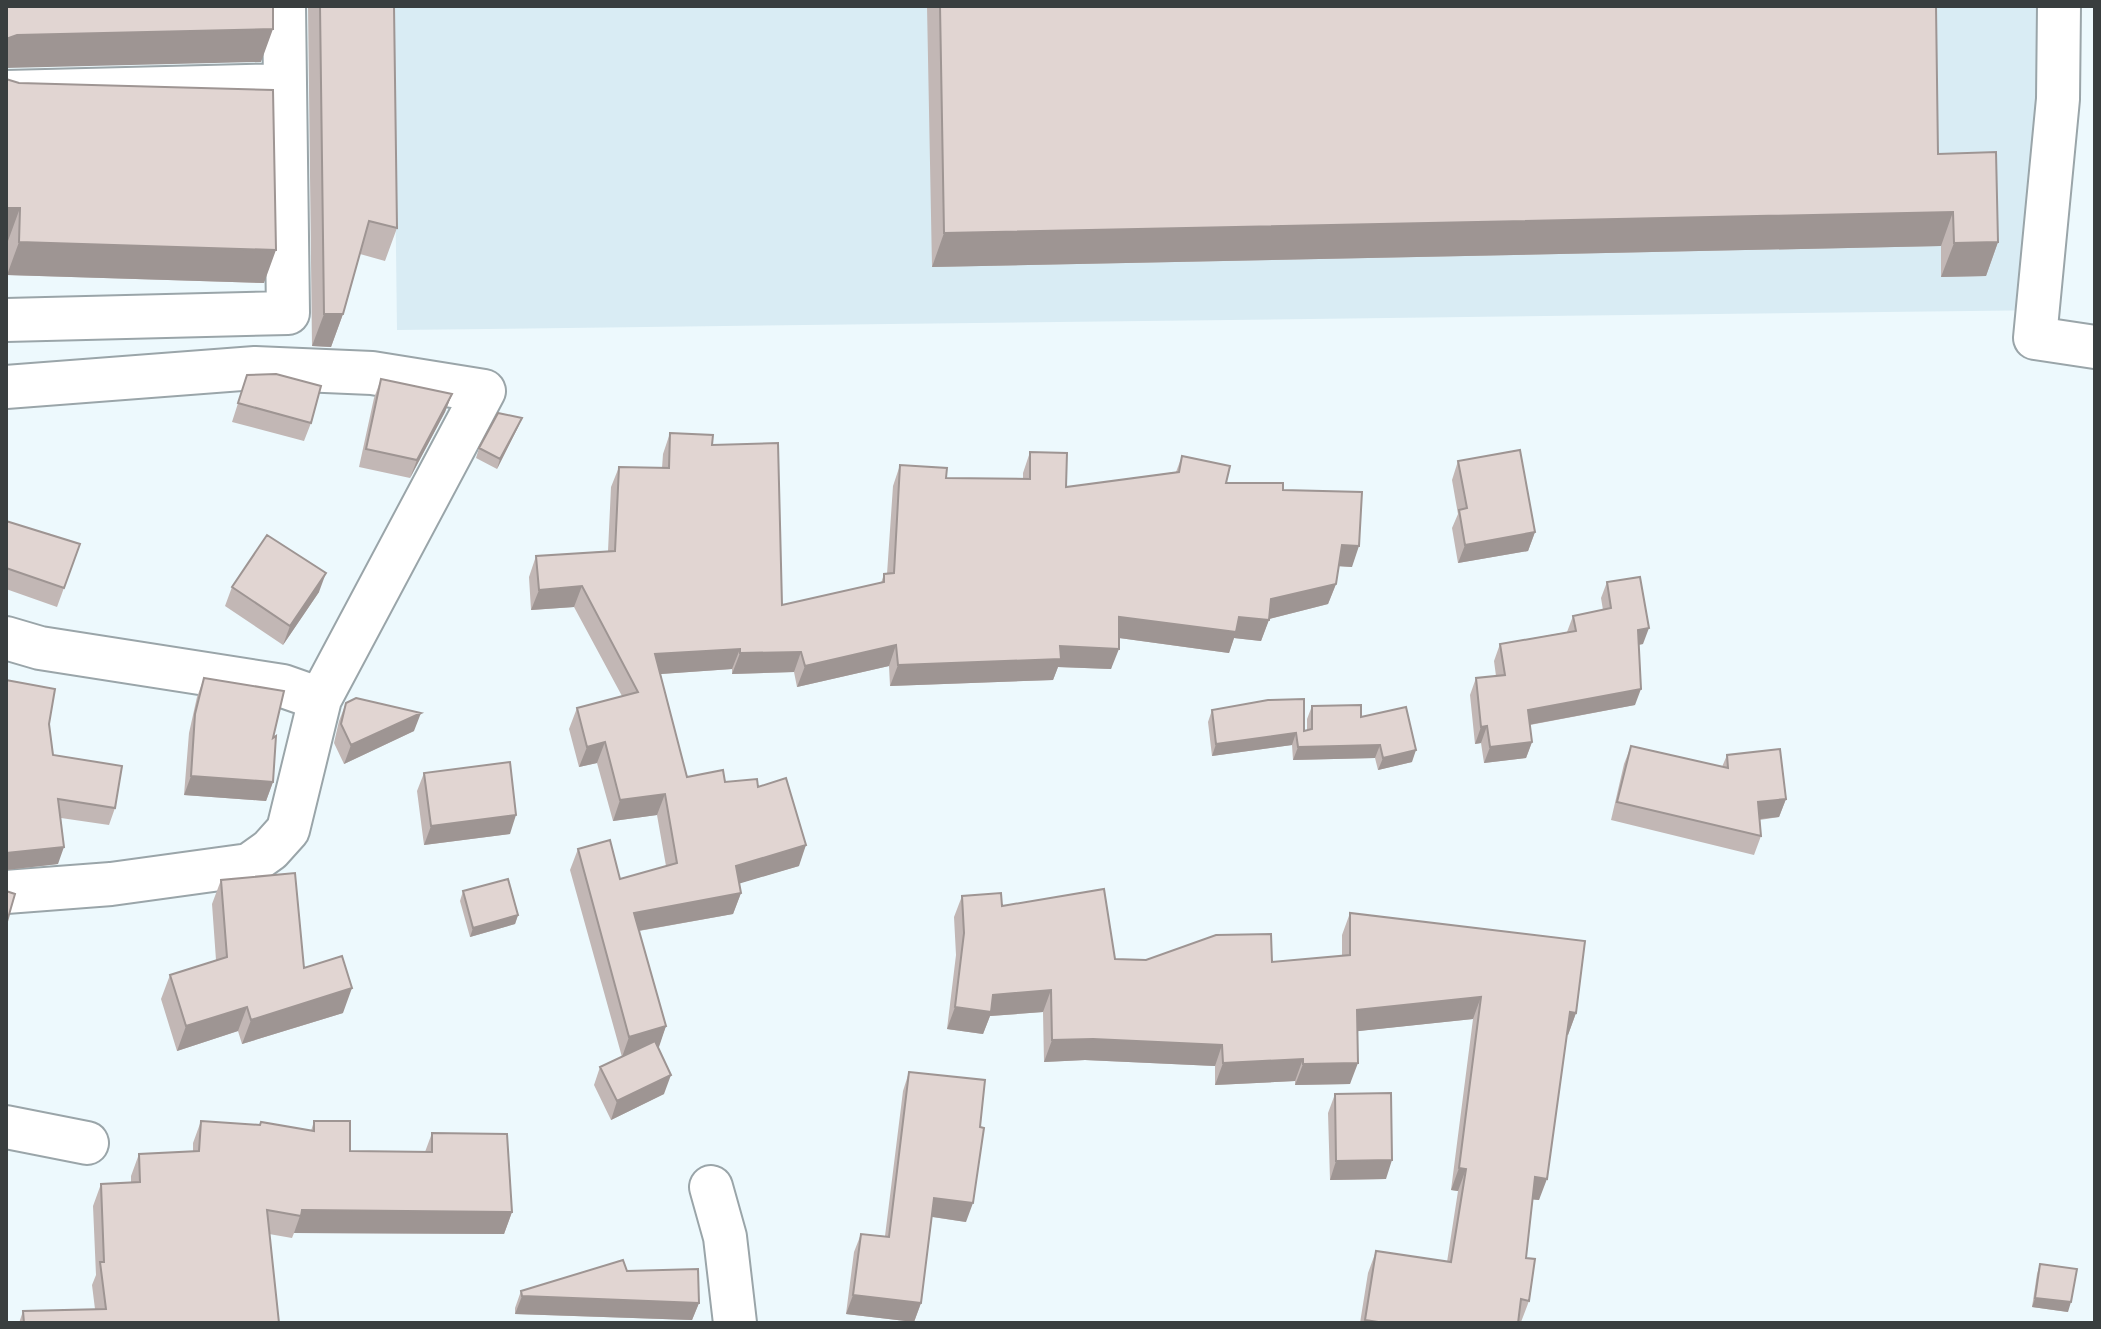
<svg xmlns="http://www.w3.org/2000/svg" width="2101" height="1329" font-family="Bitter,serif">
	<style>
		.built { fill: #d9ecf4 }
		.lines { fill: none; stroke-linecap: round; stroke-linejoin: round }
		.minor-casing { stroke: #9aa5a9; stroke-width: 46 }
		.minor { stroke: #fff; stroke-width: 42 }
		.wall { fill: #c2b7b5 }
		.shaded-wall { fill: #9e9593 }
		.building { fill: #e1d5d2; stroke: #9e9593; stroke-width: 2 }
	</style>
	<rect width="100%" height="100%" fill="#edf9fd"/>
	<!-- built -->
	<path class="built" d="M393,6H2044L2049,310L397,330Z"/>
	<g class="lines">
		<defs>
			<path id="minor" d="M2059,6L2058,99L2035,338L2095,347
				M6,92L285,85
				M6,320L288,313L284,6
				M6,387L255,368L372,373L484,391L320,699L288,830L270,850L249,865L111,884L6,892
				M6,638L40,648L283,686L320,699
				M6,1127L87,1143
				M711,1187L725,1237L735,1323"/>
		</defs>
		<!-- minor casing -->
		<use href="#minor" class="minor-casing"/>
		<!-- minor -->
		<use href="#minor" class="minor"/>
	</g>
	<!-- wall -->
	<path class="wall" d="M308,6H394L397,228L385,261L360,254L343,314L331,347L312,346Z
		M927,6H1936L1938,154L1998,242L1986,276L1941,277V246L932,267Z
		M7,80L19,83L264,283L7,275L8,241Z
		M247,375L311,423L304,441L232,422Z
		M381,379L452,394L445,412L410,478L359,467L374,398Z
		M522,418L518,427L497,469L476,458L479,448Z
		M670,433L712,445L782,605L881,583L884,574H887L893,486L900,465L946,478L1023,479V473L1030,452L1066,487L1176,472L1182,456L1226,483L1283,490L1352,567L1339,566L1336,584L1328,604L1269,619L1261,641L1234,638L1229,653L1119,638L1111,669L1058,667L1053,680L890,686L889,666L797,687L794,672L732,674V669L660,674L687,777L758,787L799,866L739,883L741,893L733,914L639,931L666,1026L658,1047L664,1094L611,1120L594,1085L600,1067L622,1057L570,870L578,849L620,879L666,866L657,815L613,821L597,763L579,767L569,729L577,708L622,696L574,607L531,610L529,577L536,556L608,551L611,487L619,467L662,468L663,454Z
		M1458,461L1535,532L1528,551L1458,563L1452,528L1458,514L1452,480Z
		M6,521L80,544L57,607L6,589Z
		M1607,582L1643,644L1638,645L1635,705L1530,725L1532,742L1526,758L1484,763L1481,743L1475,744L1470,695L1476,678L1496,676L1494,661L1500,644L1567,632L1573,616L1603,610L1601,598Z
		M232,587L319,592L283,645L225,606Z
		M204,678L273,738V782L266,801L184,795L189,733L197,697Z
		M6,680L49,724L53,755L115,808L109,825L61,818L58,864L6,870Z
		M346,703L414,731L344,764L334,743L339,721Z
		M1312,706L1412,762L1378,770L1375,758L1293,760L1292,745L1212,756L1208,722L1212,710L1304,731L1307,730V719Z
		M1631,746L1722,767L1727,755L1786,799L1779,817L1760,820L1761,836L1754,855L1611,820L1624,764Z
		M424,773L510,834L424,845L417,791Z
		M221,880L304,968L343,1013L242,1044L238,1031L177,1051L161,999L170,975L216,960L212,904Z
		M463,891L518,915L515,924L470,937L460,901Z
		M962,896L1002,906L1115,959L1146,960L1272,962L1342,956V935L1350,913L1576,1013L1568,1035L1567,1034L1539,1200L1532,1199L1526,1258L1529,1301L1521,1322L1360,1323L1368,1273L1376,1251L1447,1262L1458,1191L1451,1190L1473,1019L1358,1031L1350,1084L1295,1085V1081L1215,1085V1066L1085,1060L1044,1062L1043,1012L990,1016L983,1034L947,1029L956,955L954,917Z
		M909,1072L966,1222L932,1217L921,1303L914,1322L846,1314L854,1252L861,1234L885,1236L903,1091Z
		M1335,1094L1386,1179L1330,1180L1328,1113Z
		M201,1121L311,1131L314,1121L350,1151L425,1152L432,1133L512,1212L504,1234L294,1233L292,1238L269,1234L279,1323H19L23,1311L95,1309L92,1285L96,1275L93,1206L101,1184L131,1182V1176L139,1154L193,1151V1143Z
		M2040,1264L2068,1312L2032,1307L2037,1274Z
		M521,1291L699,1303L692,1320L515,1314V1308Z"/>
	<!-- shaded-wall -->
	<path class="shaded-wall" d="M273,29L261,62L6,68V39L17,35Z
		M6,208H20L8,241H6Z
		M1953,212L1941,246L932,267L944,233Z
		M19,242L276,250L264,283L7,275Z
		M1998,242L1986,276L1941,277L1954,243Z
		M324,314H343L331,347L312,346Z
		M452,394L445,412L410,478L417,460Z
		M522,418L518,427L497,469L500,459Z
		M1535,532L1528,551L1458,563L1465,545Z
		M1342,545L1359,546L1352,567L1335,566Z
		M326,573L319,592L283,645L290,626Z
		M1336,584L1328,604L1265,620H1269L1261,641L1234,638L1229,653L1112,637L1119,617L1271,599Z
		M582,586L574,607L531,610L539,590Z
		M1649,628L1643,644L1632,646L1638,630Z
		M896,645L889,666L797,687L805,666Z
		M1060,646L1119,649L1111,669L1058,667L1053,680L890,686L898,665Z
		M740,649L732,669L647,675L655,654Z
		M801,652L794,672L732,674L740,653Z
		M1641,689L1635,705L1522,726L1528,710Z
		M421,713L414,731L344,764L351,745Z
		M1487,726L1481,743L1475,744L1481,727Z
		M1296,733L1292,745L1212,756L1216,744Z
		M605,742L597,763L579,767L587,747Z
		M1532,742L1526,758L1484,763L1490,747Z
		M1380,745L1375,758L1293,760L1298,747Z
		M1416,750L1412,762L1378,770L1383,758Z
		M191,776L273,782L266,801L184,795Z
		M665,794L657,815L613,821L620,800Z
		M1786,799L1779,817L1751,820L1758,802Z
		M516,815L510,834L424,845L431,826Z
		M806,845L799,866L728,887L736,866Z
		M64,847L58,864L6,870V853Z
		M741,893L733,914L626,933L634,913Z
		M518,915L515,924L470,937L473,928Z
		M352,988L343,1013L242,1044L251,1020Z
		M1051,990L1043,1012L990,1016L983,1034L947,1029L955,1007L993,995Z
		M1481,997L1473,1019L1350,1032L1357,1010Z
		M247,1007L238,1031L177,1051L186,1026Z
		M1570,1012L1576,1013L1568,1035L1562,1034Z
		M666,1026L659,1047L622,1057L629,1037Z
		M1093,1039L1222,1045L1215,1066L1085,1060L1044,1062L1052,1040Z
		M1303,1059L1295,1081L1215,1085L1223,1063Z
		M1358,1063L1350,1084L1295,1085L1303,1064Z
		M671,1075L664,1094L611,1120L617,1101Z
		M1392,1160L1386,1179L1330,1180L1336,1161Z
		M1459,1168L1466,1169L1458,1191L1451,1190Z
		M1535,1177L1547,1179L1539,1200L1527,1199Z
		M934,1198L973,1203L966,1222L927,1216Z
		M302,1210L512,1212L504,1234L294,1233Z
		M853,1295L921,1303L914,1322L846,1314Z
		M522,1296L699,1303L692,1320L515,1314Z
		M2035,1298L2071,1302L2068,1312L2032,1307Z"/>
	<!-- building -->
	<path class="building" d="M6,6H273V29L17,35L6,39Z
		M320,6H394L397,228L369,221L343,314H324Z
		M940,6H1936L1938,154L1996,152L1998,242L1954,243L1953,212L944,233Z
		M6,79L19,83L273,90L276,250L19,242L20,208H6Z
		M276,374L321,386L311,423L238,403L247,375Z
		M381,379L452,394L417,460L366,449Z
		M498,413L522,418L500,459L479,448Z
		M670,433L713,435L712,445L778,443L782,605L884,582V574L894,573L900,465L947,468L946,478L1030,479V452L1067,453L1066,487L1179,472L1182,456L1230,466L1226,483H1283V490L1362,492L1359,546L1342,545L1336,584L1271,599L1269,620L1239,617L1236,632L1119,617V649L1060,646L1061,659L898,665L896,645L805,666L801,652L740,653V649L655,654L687,777L723,770L725,782L757,779L758,787L786,778L806,845L736,866L741,893L634,913L666,1026L629,1037L578,849L610,840L620,879L677,863L665,794L620,800L605,742L587,747L577,708L638,692L582,586L539,590L536,556L615,551L619,467L669,468Z
		M1520,450L1535,532L1465,545L1459,510L1467,508L1458,461Z
		M6,521L80,544L64,588L6,568Z
		M267,535L326,573L290,626L232,587Z
		M1640,577L1649,628L1638,630L1641,689L1528,710L1532,742L1490,747L1487,726L1481,727L1476,678L1505,675L1500,644L1576,631L1573,616L1611,608L1607,582Z
		M204,678L284,691L273,738L276,736L273,782L191,776L195,714Z
		M6,680L55,689L49,724L53,755L122,766L115,808L58,799L64,847L6,853Z
		M356,698L421,713L351,745L341,724L346,703Z
		M1304,699V731L1312,729V706L1361,705V717L1406,707L1416,750L1383,758L1380,745L1298,747L1296,733L1216,744L1212,710L1268,700Z
		M1631,746L1728,768L1727,755L1780,749L1786,799L1758,802L1761,836L1617,802Z
		M510,762L516,815L431,826L424,773Z
		M295,873L304,968L342,956L352,988L251,1020L247,1007L186,1026L170,975L227,957L221,880Z
		M508,879L518,915L473,928L463,891Z
		M1104,889L1115,959L1146,960L1216,935L1271,934L1272,962L1350,955V913L1585,941L1576,1013L1570,1012L1547,1179L1535,1177L1526,1258L1535,1259L1529,1301L1521,1299L1518,1323H1385L1365,1320L1376,1251L1451,1262L1466,1169L1459,1168L1481,997L1357,1010L1358,1063L1303,1064V1059L1223,1063L1222,1045L1093,1039L1052,1040L1051,990L993,995L991,1012L955,1007L964,933L962,896L1001,893L1002,906Z
		M6,891L15,894L6,925Z
		M655,1041L671,1075L617,1101L600,1067Z
		M909,1072L985,1080L980,1127L984,1128L973,1203L934,1198L921,1303L853,1295L861,1234L889,1237Z
		M1391,1093L1392,1160L1336,1161L1335,1094Z
		M201,1121L260,1125L261,1122L314,1131V1121H350V1151L432,1152V1133L507,1134L512,1212L302,1210L301,1216L267,1210L279,1323H24L23,1311L106,1309L100,1262H104L101,1184L140,1182L139,1154L199,1151Z
		M623,1260L627,1271L698,1269L699,1303L522,1296L521,1291Z
		M2040,1264L2077,1269L2071,1302L2035,1298Z"/>
	<!-- border -->
	<rect width="2101" height="1329" fill="none" stroke="#393e3f" stroke-width="16"/>
</svg>
